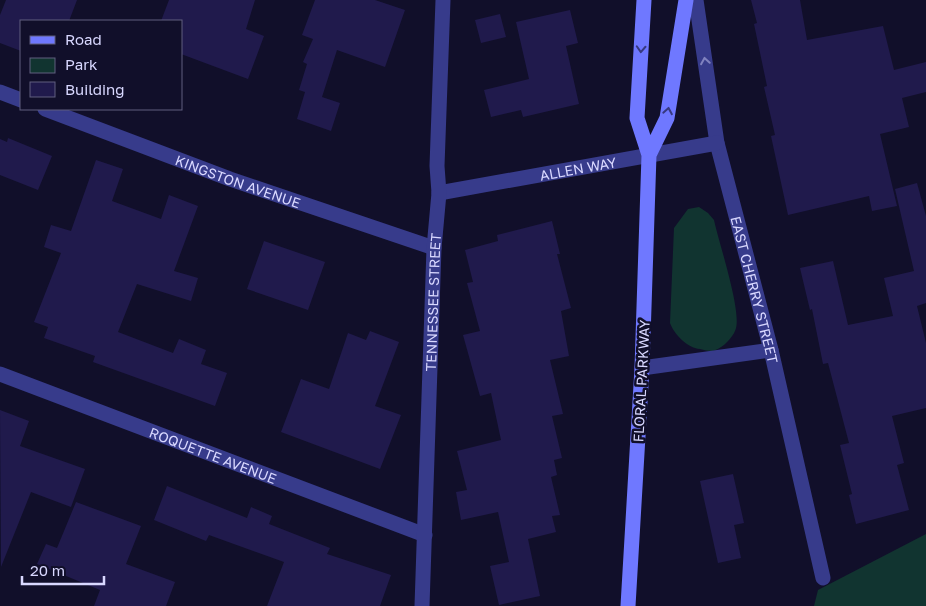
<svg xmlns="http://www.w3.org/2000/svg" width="926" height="606" font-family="'Golos Text',sans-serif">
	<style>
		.green { fill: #113430 }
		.building { fill: #201a4c }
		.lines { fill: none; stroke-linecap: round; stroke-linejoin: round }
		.street { stroke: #373b8b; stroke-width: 15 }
		.secondary { stroke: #6f78ff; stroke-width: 15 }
		.oneway { stroke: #37397f }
		.oneway2 { stroke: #8082bf }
		.labels { text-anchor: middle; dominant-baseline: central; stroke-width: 5; stroke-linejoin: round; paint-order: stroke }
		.street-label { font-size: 14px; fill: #d9d8ff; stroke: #110f2a }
	</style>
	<rect width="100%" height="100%" fill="#110f2a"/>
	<!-- green -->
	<path class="green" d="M699,207L708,213L714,220C719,243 741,309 736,328C734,337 721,350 712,351C708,351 704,350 700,349C687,348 674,334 670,323L674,228L688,209Z
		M926,534V606H814L818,590Z"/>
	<!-- building -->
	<path class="building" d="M6,0H77L69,21H21V51L0,43V15Z
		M169,0H255L246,29L264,36L248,79L181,54V21H161Z
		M315,0H375L405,10L385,67L337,50L322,97L340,103L331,131L297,119L305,92L299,90L307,64L303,62L313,39L302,35Z
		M751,0H800L807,40L883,26L894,70L926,62V92L902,98L909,127L880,134L897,206L872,211L869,196L788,215L771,136L775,135L764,87L767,86L754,24L757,23Z
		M570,10L578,43L566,46L579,104L523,117L521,110L491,117L484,90L529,79L516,22Z
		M500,14L506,37L481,43L475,20Z
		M8,138L52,156L38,190L0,175V139L7,142Z
		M96,160L123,169L112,201L161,219L169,195L198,206L174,271L198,278L191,301L137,284L118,332L173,353L179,339L206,350L201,364L227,373L215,406L93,362L95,356L44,338L48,327L34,322L61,253L44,247L51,225L71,231Z
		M917,183L926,216V303L917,306L926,343V408L892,416L904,463L897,465L909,510L856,524L849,495L852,494L840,445L849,443L828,363L823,364L812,309L810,310L800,268L833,261L848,325L893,316L884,278L914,271L895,189Z
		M552,221L560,254H557L571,308L561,311L569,356L550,360L563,414L552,416L562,458L554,460L557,475L551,477L560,515L552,516L556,532L528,539L540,596L499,605L490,566L509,562L498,512L461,520L456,492L467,490L457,451L501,440L491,393L480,396L463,335L480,331L467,283L473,282L465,250L498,241L497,235Z
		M264,241L325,262L308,310L247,289Z
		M370,331L399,342L375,406L401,415L380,469L281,432L301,379L329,389L348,333L366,340Z
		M0,410L29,421L20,446L85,469L71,507L31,492L1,567Z
		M733,474L744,523L734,525L741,558L718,563L700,481Z
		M167,486L247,518L251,507L272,516L269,524L330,548L327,554L391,575L380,606H267L284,562L209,535L206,541L154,520Z
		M76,502L141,526L126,564L175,582L166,606H94L100,590L37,564L46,544L57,548Z"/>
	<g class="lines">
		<!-- street -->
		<g class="street">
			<path id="s1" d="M696,0L717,143L771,350L823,578"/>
			<path d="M0,92L21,100"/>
			<path id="s2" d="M45,109L230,179L434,248"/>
			<path id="s3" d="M439,193L717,143"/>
			<path d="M642,368L771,350"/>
			<path id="s4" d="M0,374L425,535"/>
			<path id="s5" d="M422,606L434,248L439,193L437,166L443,0"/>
		</g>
		<!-- secondary -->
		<path class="secondary" d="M649,155L667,118L686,0
			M628,606L642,368L649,155L637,118L644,0"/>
	</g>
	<!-- one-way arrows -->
	<defs><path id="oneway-chevron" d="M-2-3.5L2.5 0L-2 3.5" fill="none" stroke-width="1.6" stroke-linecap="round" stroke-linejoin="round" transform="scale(1.25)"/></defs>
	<g class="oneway">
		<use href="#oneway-chevron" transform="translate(641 49) rotate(93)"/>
		<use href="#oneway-chevron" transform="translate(668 111) rotate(-80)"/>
	</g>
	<use class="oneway2" href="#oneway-chevron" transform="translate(705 61) rotate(-99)"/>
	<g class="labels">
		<!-- street labels -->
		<g class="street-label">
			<text stroke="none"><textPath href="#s3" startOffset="141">ALLEN WAY</textPath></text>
			<text stroke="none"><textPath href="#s2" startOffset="206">KINGSTON AVENUE</textPath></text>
			<text stroke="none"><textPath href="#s1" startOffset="296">EAST CHERRY STREET</textPath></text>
			<text stroke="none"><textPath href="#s5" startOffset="304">TENNESSEE STREET</textPath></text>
			<text transform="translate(641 381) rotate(-87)">FLORAL PARKWAY</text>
			<text stroke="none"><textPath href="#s4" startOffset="228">ROQUETTE AVENUE</textPath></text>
		</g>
	</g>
	<!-- legend -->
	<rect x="20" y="20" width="162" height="90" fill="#110f2a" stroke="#615f7f"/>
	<rect x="30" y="36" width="25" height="8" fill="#6f78ff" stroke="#615f7f"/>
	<text x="65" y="45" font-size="15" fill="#d9d8ff">Road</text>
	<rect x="30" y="58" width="25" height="15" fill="#113430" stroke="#615f7f"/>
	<text x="65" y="70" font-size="15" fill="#d9d8ff">Park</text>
	<rect x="30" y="82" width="25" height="15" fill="#201a4c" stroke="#615f7f"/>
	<text x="65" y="95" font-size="15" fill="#d9d8ff">Building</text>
	<!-- scale -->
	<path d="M22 576v8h82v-8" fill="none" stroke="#d9d8ff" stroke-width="2.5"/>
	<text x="30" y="576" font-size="15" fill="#d9d8ff" stroke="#110f2a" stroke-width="4" paint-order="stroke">20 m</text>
</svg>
